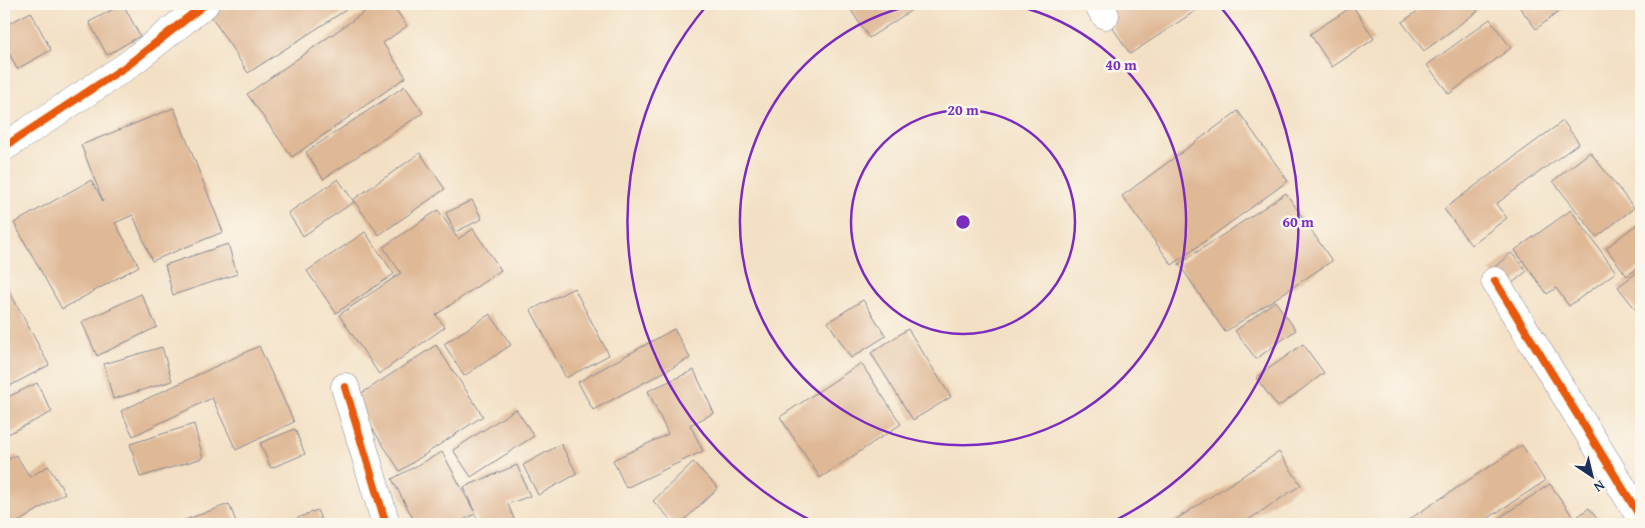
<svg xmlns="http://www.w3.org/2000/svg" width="1645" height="528" font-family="'Gentium Book Plus',serif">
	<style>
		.building { fill: #dfb895 }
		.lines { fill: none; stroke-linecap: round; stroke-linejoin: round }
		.minor-casing { stroke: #878891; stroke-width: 29 }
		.minor { stroke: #fff; stroke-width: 28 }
		.cycleway-casing { stroke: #fbf7ec; stroke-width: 11 }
		.cycleway { stroke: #e8590c; stroke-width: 8 }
		.ring { fill: none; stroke: #7b2cbf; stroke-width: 2.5 }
		.centre { fill: #7b2cbf; stroke: #fbf7ec; stroke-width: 2.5 }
		.ring-label { font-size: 15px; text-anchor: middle; font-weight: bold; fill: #7b2cbf; stroke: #fbf7ec; stroke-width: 5; stroke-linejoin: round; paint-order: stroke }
	</style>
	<rect width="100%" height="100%" fill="#fbf7ec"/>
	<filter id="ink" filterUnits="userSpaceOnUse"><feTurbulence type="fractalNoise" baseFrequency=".02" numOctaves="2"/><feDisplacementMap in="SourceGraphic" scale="10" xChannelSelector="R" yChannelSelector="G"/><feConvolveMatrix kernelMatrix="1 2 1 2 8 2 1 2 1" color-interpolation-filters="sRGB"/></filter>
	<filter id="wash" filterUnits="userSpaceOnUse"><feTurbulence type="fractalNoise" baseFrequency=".0096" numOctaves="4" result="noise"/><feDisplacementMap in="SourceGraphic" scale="20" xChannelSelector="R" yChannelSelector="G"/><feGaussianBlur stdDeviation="1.12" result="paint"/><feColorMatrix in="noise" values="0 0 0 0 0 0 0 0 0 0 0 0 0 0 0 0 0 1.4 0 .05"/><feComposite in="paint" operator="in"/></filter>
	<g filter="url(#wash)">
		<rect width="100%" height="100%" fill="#f3e0c4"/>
		<g id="blocks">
			<!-- building -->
			<path class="building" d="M123,4L140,36L107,55L89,22Z
				M223,4H355L248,73L209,13Z
				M376,4H392L407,26L383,43L406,77L292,157L247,94Z
				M847,4H921L869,38Z
				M1097,4H1206L1130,54Z
				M1428,4H1473L1478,11L1424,51L1402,22Z
				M1517,4H1569L1536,29Z
				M1353,6L1374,39L1332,67L1310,34Z
				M31,12L51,50L17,69L4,43V26Z
				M1490,19L1511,48L1449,94L1427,65Z
				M405,86L423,113L323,179L306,152Z
				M174,108L223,232L152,261L133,215L115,223L139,266L62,309L14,223L91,180L103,201L81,145Z
				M1238,111L1288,181L1172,265L1122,196Z
				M1563,121L1579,143L1496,204L1507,218L1471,245L1444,209Z
				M1590,152L1634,208L1597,237L1553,181Z
				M420,153L445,189L379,235L353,200Z
				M338,179L354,202L303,236L288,213Z
				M1286,193L1332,261L1225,332L1179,264Z
				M472,200L482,219L455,232L446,213Z
				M438,210L458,239L473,229L501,270L436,315L445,327L379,374L339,315L401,273L383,247Z
				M1571,210L1616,272L1569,306L1556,288L1547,294L1515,250Z
				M1641,221V266L1627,276L1606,248Z
				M365,232L394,274L336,313L307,271Z
				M228,244L237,274L173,295L165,265Z
				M1511,253L1527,271L1505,289L1490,271Z
				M1641,269V314L1640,315L1618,287Z
				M4,281L49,365L6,388L4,385Z
				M574,288L609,355L566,378L531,310Z
				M141,294L157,327L97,356L82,322Z
				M863,300L886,336L851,358L828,322Z
				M1275,301L1296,330L1256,359L1235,331Z
				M490,314L511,345L464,376L444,344Z
				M674,329L690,358L593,410L578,382Z
				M908,329L951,397L913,420L871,353Z
				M1303,344L1324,373L1278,407L1256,378Z
				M436,345L483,416L400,471L353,399Z
				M259,346L294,422L236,450L212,398L133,436L121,411Z
				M162,347L172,381L113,399L104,364Z
				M861,363L901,424L820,478L780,417Z
				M694,370L714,413L690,425L703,451L626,488L613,460L668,434L648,391Z
				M37,383L52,412L4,436V399Z
				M516,409L534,436L471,477L453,450Z
				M194,424L203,458L140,477L130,444Z
				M295,429L305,454L271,468L260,443Z
				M561,444L577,474L538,495L523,465Z
				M1522,445L1545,481L1479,524H1402Z
				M442,452L474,511L464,487L517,465L530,496L508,504L516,524H471L478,521L475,514L456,524H416L392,479Z
				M1279,452L1301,485L1242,524H1169Z
				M16,455L30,477L48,466L65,493L15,524H4V462Z
				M693,462L718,488L680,524H675L653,501Z
				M1550,484L1573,517L1563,524H1490Z
				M229,504L237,524H174Z
				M1589,508L1601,524H1568Z
				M317,510L323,524H284Z"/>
		</g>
	</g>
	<g filter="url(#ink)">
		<use href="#blocks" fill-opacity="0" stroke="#878891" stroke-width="1"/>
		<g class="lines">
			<defs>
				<path id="minor" d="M1098,4L1105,15
					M4,147L128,65L205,4
					M1495,281L1641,518
					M345,387L386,524"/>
			</defs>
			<!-- minor casing -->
			<use href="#minor" class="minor-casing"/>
			<!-- minor -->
			<use href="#minor" class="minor"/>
			<defs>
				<path id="cycleway" d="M4,147L128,65L205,4
					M1495,281L1641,518
					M345,387L386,524"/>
			</defs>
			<!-- cycleway casing -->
			<use href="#cycleway" class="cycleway-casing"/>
			<!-- cycleway -->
			<use href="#cycleway" class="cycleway"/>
		</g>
	</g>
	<!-- distance rings -->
	<g class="ring">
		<circle cx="963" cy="222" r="112"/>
		<path d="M1009 4A223 223 0 1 1 917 4"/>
		<path d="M816 523A335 335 0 0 1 708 4M1218 4A335 335 0 0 1 1110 523"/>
	</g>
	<circle cx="963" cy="222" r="8" class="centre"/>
	<g class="ring-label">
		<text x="1121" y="70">40 m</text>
		<text x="963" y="115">20 m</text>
		<text x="1298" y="227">60 m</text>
	</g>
	<!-- margin -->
	<rect width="1645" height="528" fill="none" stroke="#fbf7ec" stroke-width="20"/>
	<!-- north arrow -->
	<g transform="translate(1592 476) rotate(145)" stroke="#fbf7ec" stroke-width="4" paint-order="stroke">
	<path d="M0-4L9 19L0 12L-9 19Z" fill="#1b2f5e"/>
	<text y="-8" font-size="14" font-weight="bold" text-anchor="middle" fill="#1b2f5e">N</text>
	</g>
</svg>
